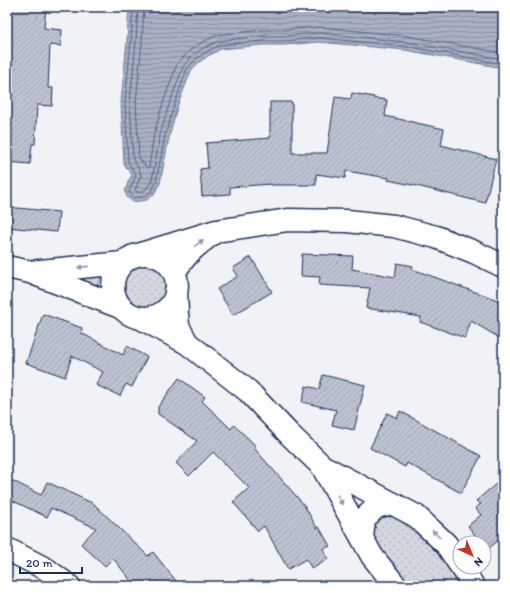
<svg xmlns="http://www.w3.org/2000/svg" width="510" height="593" font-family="Itim,sans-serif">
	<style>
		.grass { fill: url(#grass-dots); stroke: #76829e }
		.water { fill: url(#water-rules); stroke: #707c9a }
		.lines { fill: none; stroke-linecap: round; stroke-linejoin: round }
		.shore { stroke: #536386; stroke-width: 1 }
		.building { fill: url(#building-hatch); stroke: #1b2f5e }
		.minor-casing { stroke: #1b2f5e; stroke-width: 25 }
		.minor { stroke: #fff; stroke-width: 22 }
		.oneway { fill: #8d97ae }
	</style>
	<defs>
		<pattern id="grass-dots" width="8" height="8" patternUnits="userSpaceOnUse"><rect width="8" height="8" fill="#d2d6df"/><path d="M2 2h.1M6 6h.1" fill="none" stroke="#b4b8c2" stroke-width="1.8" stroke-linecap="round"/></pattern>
		<pattern id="water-rules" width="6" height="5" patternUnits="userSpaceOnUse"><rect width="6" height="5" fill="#a8b0c2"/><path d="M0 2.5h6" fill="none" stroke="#8890a1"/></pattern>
		<pattern id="building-hatch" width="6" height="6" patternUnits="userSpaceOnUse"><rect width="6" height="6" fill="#bcc2d0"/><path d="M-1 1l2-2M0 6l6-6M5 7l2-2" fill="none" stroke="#a1a7b5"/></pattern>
	</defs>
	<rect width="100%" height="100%" fill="#f1f2f5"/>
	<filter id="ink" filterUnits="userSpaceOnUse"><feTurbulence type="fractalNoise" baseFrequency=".025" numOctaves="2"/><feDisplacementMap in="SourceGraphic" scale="8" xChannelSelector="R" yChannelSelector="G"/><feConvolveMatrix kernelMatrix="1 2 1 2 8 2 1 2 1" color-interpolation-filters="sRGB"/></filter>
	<g filter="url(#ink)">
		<!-- grass -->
		<path class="grass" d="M118 284a25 25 0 1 1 50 0a25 25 0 1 1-50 0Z
			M102,272L97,289L67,277Z
			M389,513C415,530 447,556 458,586H405L387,567L366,525L370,519Z"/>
		<!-- water -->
		<path class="water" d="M129,7H503V68L405,50L319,42L284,45H263L221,49L208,56L198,63L191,71L177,107L169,138L160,183L154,194L147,200L133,202L127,197L125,192L128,182L132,175L124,164L121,102L127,40Z"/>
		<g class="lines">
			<!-- shore -->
			<path class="shore" d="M133,7L131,41L125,102L128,162L136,175L129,192L134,198L145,196L151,192L156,182L165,136L174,106L187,69L196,59L206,52L220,45L263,41H284L319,38L405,46L503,64
				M138,7L136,41L130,102L133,160L138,167L141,175L135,190L137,192H142L147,188L152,180L160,135L169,105L183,67L193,55L203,48L219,41L262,36H284L319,33L406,42L503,59
				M144,7L142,42L136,102L139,158L147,168L149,167L154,134L163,103L177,64L189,51L201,43L217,35L262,30H283L320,27L407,36L503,53"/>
		</g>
		<!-- building -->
		<path class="building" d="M13,7H46L44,28L62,30L61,46L50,45L48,88H53L52,106L37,105L35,144H32L30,164L7,162V24L10,25Z
			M352,93L374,97L373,98L387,100L385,116L444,129L441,145L496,159L485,203L417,186L388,180L389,178L346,171L345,178L316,174V185H271V184L230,187V194L202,196L200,169L208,168L206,143L270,138V102H292V153H327L335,97L351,99Z
			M7,207L59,212L57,232L7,227Z
			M302,254L353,256L352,269L395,277L397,263L413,266L412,269L503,302V340L471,321L465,338L420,322L421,317L366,308L370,288L319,285L320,277L301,276Z
			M251,257L272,292L233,315L217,289L238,276L233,268Z
			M43,314L82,328L81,333L123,355L127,346L147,357L132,387L126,384L120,396L96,385L103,372L72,356L65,377L26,363Z
			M323,375L365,385L354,430L332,425L336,410L302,402L306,386L319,389Z
			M179,378L205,397L202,401L231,429L234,425L256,446L254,448L304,505L317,528L319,527L330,546L323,549L328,559L312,569L306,559L288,569L264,526L258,531L233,502L249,488L213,452L189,476L176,463L197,441L158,414V407Z
			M400,411L481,456L461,493L407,463L405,467L370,448L387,413L397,418Z
			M7,478L41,495L47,482L94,504L148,556L153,552L180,586H135L113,558L105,566L81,544L96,528L51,508L47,517L7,498Z
			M503,478V536L487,550L484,546V543H481L468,526L481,515L475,508L481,504L476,501Z"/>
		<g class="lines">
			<defs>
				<path id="minor" d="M216,231L288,220L347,221L394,226L436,237L474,252L503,266
					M144,253L216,231C198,244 186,253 174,273
					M113 286a32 32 0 1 1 64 0a32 32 0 1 1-64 0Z
					M7,267L30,272
					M120,307L30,272L122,263
					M139,317L187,343L178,326L177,313L176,291
					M187,343L248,391L289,434L322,466L416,516L446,544L460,565
					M322,466L372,556L396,586
					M362,538L364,519L376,507L392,503
					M7,549L46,569L69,586
					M462,567L473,586"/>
			</defs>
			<!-- minor casing -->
			<use href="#minor" class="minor-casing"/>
			<!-- minor -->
			<use href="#minor" class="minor"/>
		</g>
		<!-- one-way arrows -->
		<defs><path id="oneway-solid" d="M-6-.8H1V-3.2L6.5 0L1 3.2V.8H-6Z"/></defs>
		<g class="oneway">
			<use href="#oneway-solid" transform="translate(199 243) rotate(-37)"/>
			<use href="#oneway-solid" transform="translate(83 267) rotate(174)"/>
			<use href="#oneway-solid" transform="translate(340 500) rotate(61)"/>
			<use href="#oneway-solid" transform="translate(436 534) rotate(-135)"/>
		</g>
	</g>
	<!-- margin -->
	<rect width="510" height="593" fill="none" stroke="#fff" stroke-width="24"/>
	<rect x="12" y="12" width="486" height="569" fill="none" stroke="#1b2f5e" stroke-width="1.5" filter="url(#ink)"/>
	<!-- north arrow -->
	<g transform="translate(472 555) rotate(136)"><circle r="19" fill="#ffffff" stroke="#a4acbf"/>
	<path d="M0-3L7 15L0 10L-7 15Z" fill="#c8321e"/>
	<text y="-6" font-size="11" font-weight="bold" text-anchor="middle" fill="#1b2f5e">N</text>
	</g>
	<!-- scale -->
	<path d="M20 567v6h62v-6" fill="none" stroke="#1b2f5e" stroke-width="2"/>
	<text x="26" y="567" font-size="12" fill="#1b2f5e" stroke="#ffffff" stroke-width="3" paint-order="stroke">20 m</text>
</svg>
